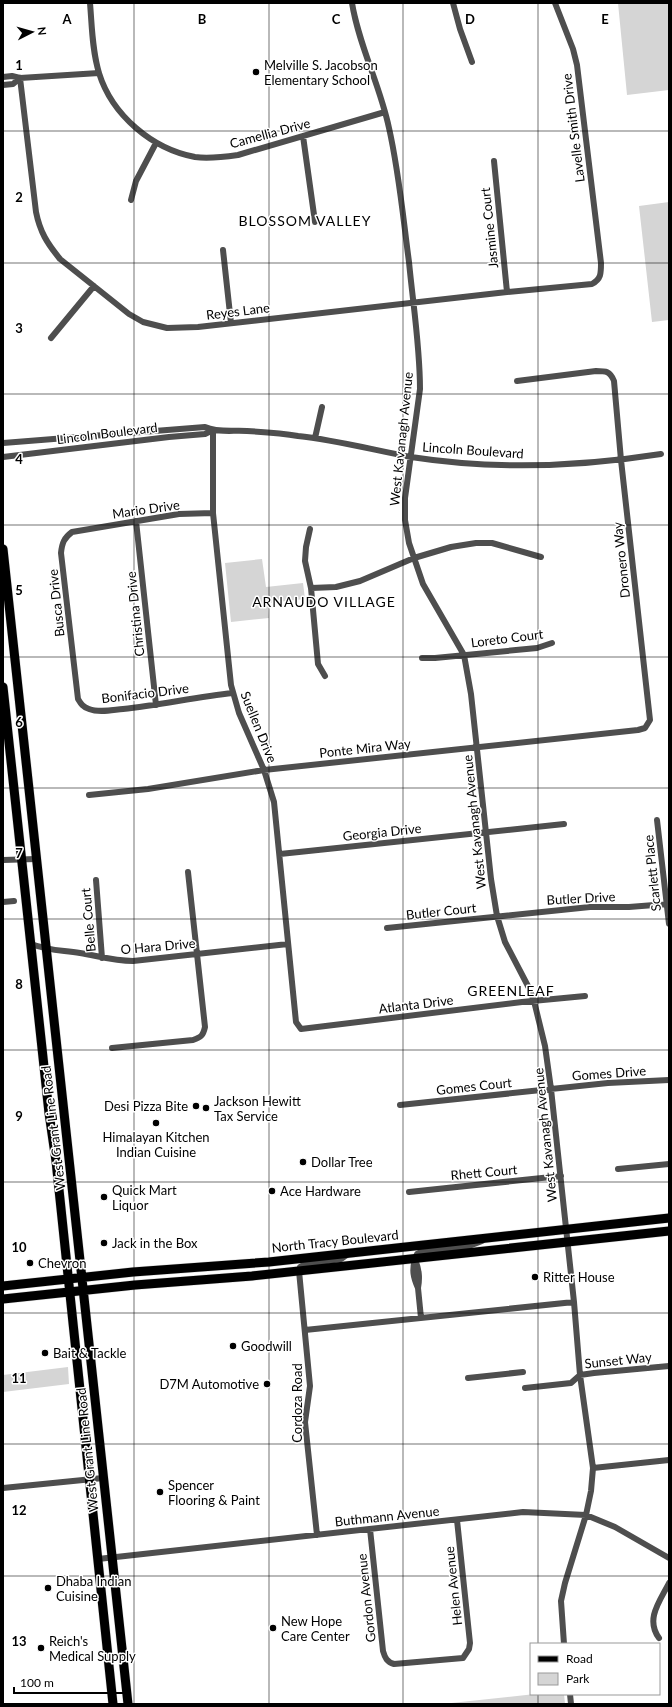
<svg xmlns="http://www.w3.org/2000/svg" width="672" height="1707" font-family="Lato,sans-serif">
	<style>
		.green { fill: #d5d5d5 }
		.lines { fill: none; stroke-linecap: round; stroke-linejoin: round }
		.primary-casing { stroke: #dbdbdb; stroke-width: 10 }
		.street { stroke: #4e4e4e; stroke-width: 6 }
		.primary { stroke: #000; stroke-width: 9 }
		.grid { fill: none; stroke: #000; stroke-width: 1; stroke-opacity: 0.55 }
		.poi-dot { fill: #000; stroke: #fff; stroke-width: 1.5 }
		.labels { text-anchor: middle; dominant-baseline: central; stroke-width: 3; stroke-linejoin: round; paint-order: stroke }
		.poi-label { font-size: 13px; fill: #000; stroke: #fff; text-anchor: start }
		.street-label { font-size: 13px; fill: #000; stroke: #fff }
		.neighbourhood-label { font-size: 14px; letter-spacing: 1px; fill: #000; stroke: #fff }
		.grid-label { font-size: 13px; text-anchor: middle; font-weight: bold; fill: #000; stroke: #fff; stroke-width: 3; stroke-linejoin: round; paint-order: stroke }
	</style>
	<rect width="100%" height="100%" fill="#fff"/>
	<!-- green -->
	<path class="green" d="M618,3H669V90L627,95Z
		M669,202V320L652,322L639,206Z
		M262,559L266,587L303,583L305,599L268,603L269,618L231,622L225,563Z
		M68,1367L69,1384L3,1392V1375Z
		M535,1694H564L565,1704H442Z"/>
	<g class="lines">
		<defs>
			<path id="primary" d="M3,549L128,1704
				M3,687L49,1113L56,1161L113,1704
				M3,1286L133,1272L269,1262L669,1218
				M3,1299L135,1285L252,1276L669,1231"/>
		</defs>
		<!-- primary casing -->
		<use href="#primary" class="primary-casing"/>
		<!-- street -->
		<path class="street" d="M90,3C92,26 92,50 99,73C112,115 152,149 195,157C209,159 224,157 238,155L385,112
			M352,3C359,46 380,85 389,128C399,172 403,217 409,262C413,304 420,347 420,389L405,498V520L409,543L423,584L464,655L471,694L491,879L497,916L505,942L529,988L534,1001L545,1046L551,1089L574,1302L580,1375L593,1468L591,1491L586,1515L565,1583L561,1601L564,1644
			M453,3L460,29L472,62
			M3,77L12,76L20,78L99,73
			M20,78L36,212C40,232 47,243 60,259L129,314L143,322L167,328L198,327L507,292L592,284C601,279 601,274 601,263L577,65L573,49L555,3
			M3,85L13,84L20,78
			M303,136L315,222
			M494,161L507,292
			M131,200L136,181L156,143
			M223,250L231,323
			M51,338L94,286
			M213,430V513L231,685L239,713L264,770L274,802L296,1022L301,1029L522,1002L585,996
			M315,438L322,407
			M3,443L205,427C218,433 233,430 247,431C264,432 281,433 298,436C336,440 373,450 411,457C494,470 578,467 661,454
			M3,457L169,437L205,434L213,430
			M213,513L179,514L72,532C64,538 62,543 61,553L78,699C81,704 83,707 89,709C99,713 112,710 123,709C160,705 196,697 233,693
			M136,521L156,705
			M310,529L306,547L305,561L311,588L318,664L325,676
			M311,588L336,587L360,581L414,558L451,547L476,543H492L541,557
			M422,658H435L537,648L552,643
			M89,795L148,789L264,770L638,730L645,728L650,720L621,460L614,381C610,371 606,371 596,371L517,381
			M657,820L669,924
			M280,854L564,824
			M3,860L36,859
			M96,880L102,958
			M3,902L14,901
			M387,928L590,907H629L667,904
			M31,944C50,951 61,950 80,953C98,956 114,961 133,961L288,944
			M112,1048L193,1040C201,1037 203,1036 205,1027L188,872
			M400,1105L608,1083L669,1080
			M618,1169L669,1164
			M409,1192L561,1176
			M415,1259L417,1254L423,1251L469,1246L482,1241
			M415,1259C419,1270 420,1277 418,1288C413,1277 412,1270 415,1259Z
			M418,1288L421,1318
			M305,1330L574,1302
			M468,1378L523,1372
			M525,1388L571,1383L580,1375L594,1373L669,1366
			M593,1468L669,1460
			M3,1488L103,1478
			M370,1529L383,1651C385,1658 387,1662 394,1664L463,1658L469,1649L470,1643L457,1520
			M317,1535L305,1422L310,1386L299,1271L300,1267L305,1264L341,1259L348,1254
			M98,1559L523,1512L586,1515L615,1527L669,1558
			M659,1638C645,1619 660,1601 669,1583
			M570,1694L571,1704"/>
		<!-- primary -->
		<use href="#primary" class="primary"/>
	</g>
	<!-- grid -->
	<path class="grid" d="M134,3V1704M269,3V1704M403,3V1704M538,3V1644M3,131H669M3,263H669M3,394H669M3,525H669M3,657H669M3,788H669M3,919H669M3,1050H669M3,1182H669M3,1313H669M3,1444H669M3,1576H669M538,1694V1704"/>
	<!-- markers -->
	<g class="poi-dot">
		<circle cx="256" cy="72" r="4"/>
		<circle cx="196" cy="1106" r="4"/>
		<circle cx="206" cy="1108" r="4"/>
		<circle cx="156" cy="1123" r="4"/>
		<circle cx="303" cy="1162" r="4"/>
		<circle cx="272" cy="1191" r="4"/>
		<circle cx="104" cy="1197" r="4"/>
		<circle cx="104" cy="1243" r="4"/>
		<circle cx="30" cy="1263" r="4"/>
		<circle cx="535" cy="1277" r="4"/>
		<circle cx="233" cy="1346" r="4"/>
		<circle cx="45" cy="1353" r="4"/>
		<circle cx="267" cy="1384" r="4"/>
		<circle cx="160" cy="1492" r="4"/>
		<circle cx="48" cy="1588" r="4"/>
		<circle cx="273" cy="1628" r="4"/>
		<circle cx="41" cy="1648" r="4"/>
	</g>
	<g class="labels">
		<!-- poi labels -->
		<g class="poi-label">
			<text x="264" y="65">Melville S. Jacobson<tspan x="264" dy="15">Elementary School</tspan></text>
			<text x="214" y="1101">Jackson Hewitt<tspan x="214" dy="15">Tax Service</tspan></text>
			<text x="188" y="1106" text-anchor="end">Desi Pizza Bite</text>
			<text x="156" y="1137" text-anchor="middle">Himalayan Kitchen<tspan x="156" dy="15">Indian Cuisine</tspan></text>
			<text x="311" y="1162">Dollar Tree</text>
			<text x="112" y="1190">Quick Mart<tspan x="112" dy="15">Liquor</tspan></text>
			<text x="280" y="1191">Ace Hardware</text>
			<text x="112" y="1243">Jack in the Box</text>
			<text x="38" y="1263">Chevron</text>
			<text x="543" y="1277">Ritter House</text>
			<text x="241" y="1346">Goodwill</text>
			<text x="53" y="1353">Bait &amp; Tackle</text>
			<text x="259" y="1384" text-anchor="end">D7M Automotive</text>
			<text x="168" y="1485">Spencer<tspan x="168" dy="15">Flooring &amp; Paint</tspan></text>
			<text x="56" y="1581">Dhaba Indian<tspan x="56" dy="15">Cuisine</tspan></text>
			<text x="281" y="1621">New Hope<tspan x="281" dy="15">Care Center</tspan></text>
			<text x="49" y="1641">Reich's<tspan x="49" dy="15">Medical Supply</tspan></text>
		</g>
		<!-- street labels -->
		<g class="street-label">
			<text transform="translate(573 128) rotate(-97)">Lavelle Smith Drive</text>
			<text transform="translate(270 133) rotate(-15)">Camellia Drive</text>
			<text transform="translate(489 228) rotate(-96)">Jasmine Court</text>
			<text transform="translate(238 311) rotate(-7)">Reyes Lane</text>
			<text transform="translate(107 433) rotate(-7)">Lincoln Boulevard</text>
			<text transform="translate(401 439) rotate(-84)">West Kavanagh Avenue</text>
			<text transform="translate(473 450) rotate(4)">Lincoln Boulevard</text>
			<text transform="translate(146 509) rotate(-8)">Mario Drive</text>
			<text transform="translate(621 560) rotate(-96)">Dronero Way</text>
			<text transform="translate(56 603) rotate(-96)">Busca Drive</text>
			<text transform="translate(135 614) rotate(-96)">Christina Drive</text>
			<text transform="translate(507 638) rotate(-7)">Loreto Court</text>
			<text transform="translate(145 693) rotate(-7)">Bonifacio Drive</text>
			<text transform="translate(259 727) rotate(68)">Suellen Drive</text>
			<text transform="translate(365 748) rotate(-6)">Ponte Mira Way</text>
			<text transform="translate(474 822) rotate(-96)">West Kavanagh Avenue</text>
			<text transform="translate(382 832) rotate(-6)">Georgia Drive</text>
			<text transform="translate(652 873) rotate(-96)">Scarlett Place</text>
			<text transform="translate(581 898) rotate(-3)">Butler Drive</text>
			<text transform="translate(441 911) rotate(-6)">Butler Court</text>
			<text transform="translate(88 920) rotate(-95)">Belle Court</text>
			<text transform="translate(158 946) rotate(-5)">O Hara Drive</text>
			<text transform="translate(416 1004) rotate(-7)">Atlanta Drive</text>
			<text transform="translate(609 1073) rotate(-4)">Gomes Drive</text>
			<text transform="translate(474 1086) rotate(-6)">Gomes Court</text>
			<text transform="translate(53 1128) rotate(-97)">West Grant Line Road</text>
			<text transform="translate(545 1135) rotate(-96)">West Kavanagh Avenue</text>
			<text transform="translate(484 1172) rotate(-5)">Rhett Court</text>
			<text transform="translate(335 1241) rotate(-6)">North Tracy Boulevard</text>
			<text transform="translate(618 1360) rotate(-6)">Sunset Way</text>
			<text transform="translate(297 1403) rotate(-90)">Cordoza Road</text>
			<text transform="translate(87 1450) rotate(-96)">West Grant Line Road</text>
			<text transform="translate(387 1516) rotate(-6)">Buthmann Avenue</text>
			<text transform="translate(453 1586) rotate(-96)">Helen Avenue</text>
			<text transform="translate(366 1598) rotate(-96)">Gordon Avenue</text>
		</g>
		<!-- neighbourhood labels -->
		<g class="neighbourhood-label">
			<text x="305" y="220">BLOSSOM VALLEY</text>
			<text x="324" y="601">ARNAUDO VILLAGE</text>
			<text x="511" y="990">GREENLEAF</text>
		</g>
	</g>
	<g class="grid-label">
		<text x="67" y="24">A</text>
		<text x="202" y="24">B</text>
		<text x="336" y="24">C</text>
		<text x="470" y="24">D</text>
		<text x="605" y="24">E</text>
		<text x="19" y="70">1</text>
		<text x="19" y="202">2</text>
		<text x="19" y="333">3</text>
		<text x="19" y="464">4</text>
		<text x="19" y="595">5</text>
		<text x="19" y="727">6</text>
		<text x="19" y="858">7</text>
		<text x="19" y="989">8</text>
		<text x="19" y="1121">9</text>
		<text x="19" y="1252">10</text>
		<text x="19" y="1383">11</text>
		<text x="19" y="1515">12</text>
		<text x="19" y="1646">13</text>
	</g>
	<!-- border -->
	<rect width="672" height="1707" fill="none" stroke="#000000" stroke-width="8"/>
	<!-- legend -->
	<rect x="530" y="1643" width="130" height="52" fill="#ffffff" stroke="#999999"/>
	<rect x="538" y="1656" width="20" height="6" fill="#000000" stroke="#999999"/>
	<text x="566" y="1663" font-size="12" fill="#000000">Road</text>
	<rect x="538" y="1673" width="20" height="12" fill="#d5d5d5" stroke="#999999"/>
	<text x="566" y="1683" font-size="12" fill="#000000">Park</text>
	<!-- north arrow -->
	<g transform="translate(32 32) rotate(84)" stroke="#ffffff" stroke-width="3" paint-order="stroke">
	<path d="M0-3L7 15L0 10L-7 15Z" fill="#000000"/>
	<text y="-6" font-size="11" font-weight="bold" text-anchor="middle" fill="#000000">N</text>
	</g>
	<!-- scale -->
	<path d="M14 1687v6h112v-6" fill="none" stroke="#000000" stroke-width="2"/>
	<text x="20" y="1687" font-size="12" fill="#000000" stroke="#ffffff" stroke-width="3" paint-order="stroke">100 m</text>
</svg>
